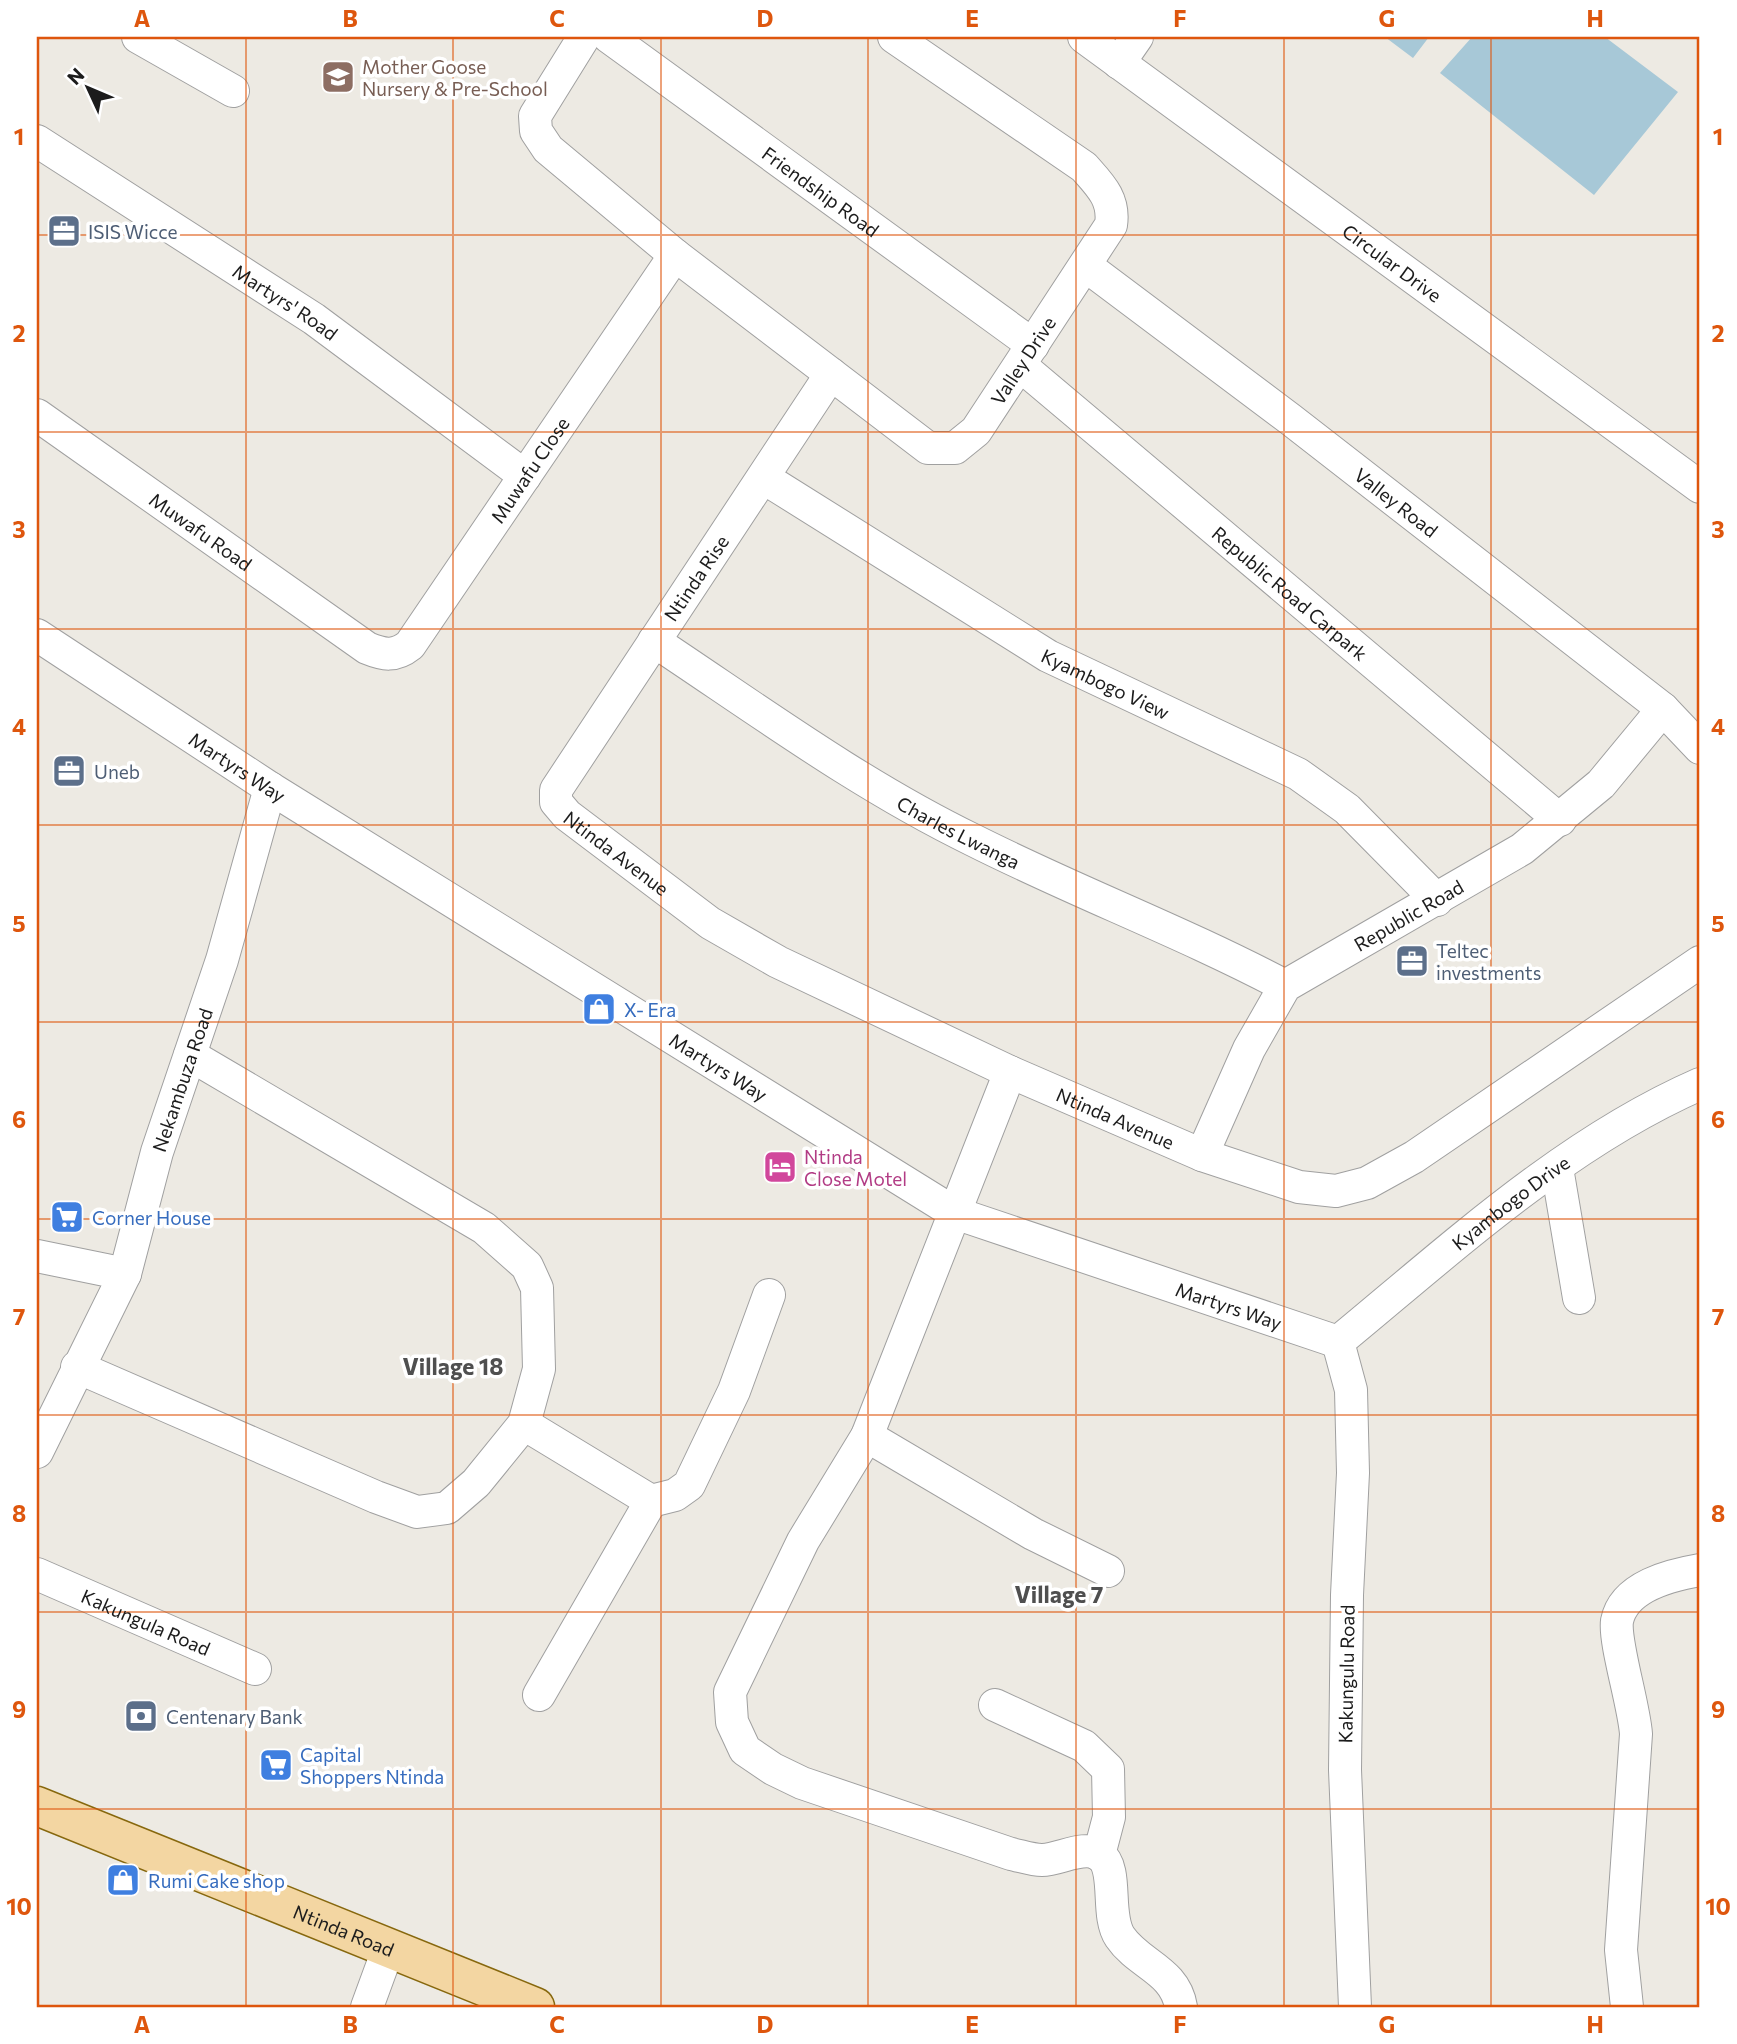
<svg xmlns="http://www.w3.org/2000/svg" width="1737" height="2044" font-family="Commissioner,sans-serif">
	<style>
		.water { fill: #a7c8d7 }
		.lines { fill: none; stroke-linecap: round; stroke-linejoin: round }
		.minor-casing { stroke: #a0a0a0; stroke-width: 34 }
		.major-casing { stroke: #87680e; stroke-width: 41 }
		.minor { stroke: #fff; stroke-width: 32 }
		.major { stroke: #f3d6a2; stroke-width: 38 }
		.grid { fill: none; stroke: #de560d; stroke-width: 2; stroke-opacity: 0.55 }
		.labels { text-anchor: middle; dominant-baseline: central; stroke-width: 7; stroke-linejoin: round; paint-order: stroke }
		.education-label { font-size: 19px; fill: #785e54; stroke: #fff; text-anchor: start }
		.street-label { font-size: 19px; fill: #1c1c1c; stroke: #fff }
		.service-label { font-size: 19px; fill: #4e5e75; stroke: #fff; text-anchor: start }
		.shop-label { font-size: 19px; fill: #366cbe; stroke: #fff; text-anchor: start }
		.hotel-label { font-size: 19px; fill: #b23c85; stroke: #fff; text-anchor: start }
		.quarter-label { font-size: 23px; font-weight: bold; fill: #4f4f4f; stroke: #fff }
		.neatline { fill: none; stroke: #de560d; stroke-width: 2.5 }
		.grid-label { font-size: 23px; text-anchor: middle; font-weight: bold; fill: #de560d }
	</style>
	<rect width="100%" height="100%" fill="#edeae3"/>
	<!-- water -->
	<path class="water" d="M1385,37H1429L1413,58Z
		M1472,37H1605L1678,92L1594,195L1440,73Z"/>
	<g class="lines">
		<defs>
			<g id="minor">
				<path d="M138,37L233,91"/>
				<path id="s1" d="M584,37L535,116L536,131L548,149L675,255L928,448H955L976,431L1111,225C1115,199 1100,185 1084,167L894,37"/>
				<path id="s2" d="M609,37L1033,345"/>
				<path id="s3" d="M1084,37L1700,487"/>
				<path d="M1119,63L1137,37"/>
				<path id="s4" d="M37,141L314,319L525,476"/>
				<path id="s5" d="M1086,266L1290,419L1663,709L1700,748"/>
				<path id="s6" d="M1021,366L1560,820"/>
				<path id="s7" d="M831,374L556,790V802L567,815L710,923L778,962L1010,1072L1202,1155L1299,1187L1336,1191L1367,1183L1414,1157L1700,962"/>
				<path id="s8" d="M37,415L367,648C384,655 395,657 410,645L675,255"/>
				<path id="s9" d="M764,478L1048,656L1298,774L1347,809L1437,900"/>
				<path id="s10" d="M37,635L270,788L955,1213L1338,1342"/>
				<path id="s11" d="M654,641C758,710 860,785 973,840C1076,892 1183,932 1285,986"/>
				<path d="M1010,1072L867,1436L803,1541L730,1692L732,1722L745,1750L773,1769L802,1783L1011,1854C1021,1856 1032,1860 1042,1860C1060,1860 1084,1844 1100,1855C1119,1869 1105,1915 1120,1937C1139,1965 1175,1970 1181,2007"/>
				<path id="s12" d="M1202,1155L1249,1049L1285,986L1522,849L1601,784L1663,709"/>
				<path d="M1557,1168L1579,1298"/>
				<path d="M37,1256L125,1274"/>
				<path d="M1338,1342L1351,1390L1353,1473L1347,1595L1345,1770L1355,2007"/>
				<path id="s13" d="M1338,1342C1451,1249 1565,1143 1700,1084"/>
				<path d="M77,1367L376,1497L417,1512L447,1508L476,1483L524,1424L539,1369L537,1288L527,1266L484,1228L190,1055"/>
				<path d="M524,1424L651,1501L675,1495L689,1485L734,1391L769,1295"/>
				<path d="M867,1436L1033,1534L1108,1571"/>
				<path id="s14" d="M37,1452L125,1274L157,1152L222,960L270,788"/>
				<path id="s15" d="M37,1574L255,1669"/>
				<path d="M539,1695L651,1501"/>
				<path d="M995,1705L1084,1746L1108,1769L1109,1817L1099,1855"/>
				<path d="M367,2007L389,1947"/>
				<path d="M1627,2007L1621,1950L1636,1734C1634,1705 1614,1642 1617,1621C1624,1586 1671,1575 1700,1570"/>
			</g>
			<g id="major">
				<path id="s16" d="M37,1806L535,2007"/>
			</g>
		</defs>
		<!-- minor casing -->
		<use href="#minor" class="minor-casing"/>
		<!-- major casing -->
		<use href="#major" class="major-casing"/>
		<!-- minor -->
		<use href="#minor" class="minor"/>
		<!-- major -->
		<use href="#major" class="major"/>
	</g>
	<!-- grid -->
	<path class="grid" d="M246,37V2007M453,37V2007M661,37V2007M868,37V2007M1076,37V2007M1284,37V2007M1491,37V2007M37,235H1700M37,432H1700M37,629H1700M37,825H1700M37,1022H1700M37,1219H1700M37,1415H1700M37,1612H1700M37,1809H1700"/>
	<!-- icons -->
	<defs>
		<symbol id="school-square" viewBox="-11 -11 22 22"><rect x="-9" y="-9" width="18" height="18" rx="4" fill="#8d6e63" stroke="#fff"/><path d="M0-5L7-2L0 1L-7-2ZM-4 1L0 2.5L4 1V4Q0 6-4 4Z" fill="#fff"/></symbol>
		<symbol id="office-square" viewBox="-11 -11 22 22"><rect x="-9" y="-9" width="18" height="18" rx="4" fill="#5c6f8a" stroke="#fff"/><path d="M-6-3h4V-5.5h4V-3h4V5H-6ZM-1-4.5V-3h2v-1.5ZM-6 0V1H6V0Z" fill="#fff"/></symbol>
		<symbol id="shop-square" viewBox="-11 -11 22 22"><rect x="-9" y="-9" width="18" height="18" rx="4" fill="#3f7fe0" stroke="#fff"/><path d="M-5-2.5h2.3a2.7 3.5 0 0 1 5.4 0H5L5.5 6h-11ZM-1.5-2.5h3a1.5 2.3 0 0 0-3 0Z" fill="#fff"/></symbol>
		<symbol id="hotel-square" viewBox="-11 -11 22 22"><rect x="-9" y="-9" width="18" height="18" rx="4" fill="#d1479c" stroke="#fff"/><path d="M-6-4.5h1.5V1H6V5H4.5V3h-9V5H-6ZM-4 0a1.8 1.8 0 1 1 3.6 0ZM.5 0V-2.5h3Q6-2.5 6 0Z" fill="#fff"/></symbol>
		<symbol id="supermarket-square" viewBox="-11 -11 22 22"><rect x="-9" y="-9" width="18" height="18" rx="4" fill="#3f7fe0" stroke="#fff"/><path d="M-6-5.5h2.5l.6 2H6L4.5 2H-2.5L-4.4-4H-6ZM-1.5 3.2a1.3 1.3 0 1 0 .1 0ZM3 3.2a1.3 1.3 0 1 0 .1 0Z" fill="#fff"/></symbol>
		<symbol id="bank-square" viewBox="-11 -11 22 22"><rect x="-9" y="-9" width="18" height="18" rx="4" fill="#5c6f8a" stroke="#fff"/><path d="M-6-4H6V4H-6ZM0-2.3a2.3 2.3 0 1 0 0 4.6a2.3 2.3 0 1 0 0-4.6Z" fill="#fff"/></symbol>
	</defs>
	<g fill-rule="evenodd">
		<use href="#school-square" x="319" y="58" width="38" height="38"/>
		<use href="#office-square" x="45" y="212" width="38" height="38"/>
		<use href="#office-square" x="50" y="752" width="38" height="38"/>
		<use href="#office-square" x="1393" y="942" width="38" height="38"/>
		<use href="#shop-square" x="580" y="990" width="38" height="38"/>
		<use href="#hotel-square" x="761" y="1148" width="38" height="38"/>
		<use href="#supermarket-square" x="48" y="1198" width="38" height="38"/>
		<use href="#bank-square" x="122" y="1697" width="38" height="38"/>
		<use href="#supermarket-square" x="257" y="1746" width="38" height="38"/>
		<use href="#shop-square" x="104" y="1861" width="38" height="38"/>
	</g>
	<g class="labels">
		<!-- education labels -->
		<g class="education-label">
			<text x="362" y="66">Mother Goose<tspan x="362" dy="22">Nursery &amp; Pre-School</tspan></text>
		</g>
		<!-- street labels -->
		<g class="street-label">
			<text stroke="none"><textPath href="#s2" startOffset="262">Friendship Road</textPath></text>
			<text stroke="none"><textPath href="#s3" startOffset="382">Circular Drive</textPath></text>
			<text stroke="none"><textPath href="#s4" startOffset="296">Martyrs' Road</textPath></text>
			<text stroke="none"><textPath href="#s1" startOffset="752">Valley Drive</textPath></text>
			<text stroke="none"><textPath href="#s8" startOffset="662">Muwafu Close</textPath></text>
			<text stroke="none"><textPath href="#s5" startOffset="390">Valley Road</textPath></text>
			<text stroke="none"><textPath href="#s8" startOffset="201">Muwafu Road</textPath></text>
			<text transform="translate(696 578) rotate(-56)">Ntinda Rise</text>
			<text stroke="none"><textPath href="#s6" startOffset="352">Republic Road Carpark</textPath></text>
			<text stroke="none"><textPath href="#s9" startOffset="399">Kyambogo View</textPath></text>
			<text stroke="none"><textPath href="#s10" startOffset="240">Martyrs Way</textPath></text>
			<text stroke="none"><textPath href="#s11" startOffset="360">Charles Lwanga</textPath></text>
			<text stroke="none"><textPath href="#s7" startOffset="590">Ntinda Avenue</textPath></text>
			<text stroke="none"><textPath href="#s12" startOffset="331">Republic Road</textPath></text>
			<text stroke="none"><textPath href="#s10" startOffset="807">Martyrs Way</textPath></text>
			<text stroke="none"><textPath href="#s14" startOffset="401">Nekambuza Road</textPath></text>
			<text stroke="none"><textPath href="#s7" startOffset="1157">Ntinda Avenue</textPath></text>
			<text stroke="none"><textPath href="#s13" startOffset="222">Kyambogo Drive</textPath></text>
			<text stroke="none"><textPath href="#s10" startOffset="1374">Martyrs Way</textPath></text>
			<text stroke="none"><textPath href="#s15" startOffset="119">Kakungula Road</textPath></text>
			<text transform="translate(1346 1674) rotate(-89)">Kakungulu Road</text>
			<text stroke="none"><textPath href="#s16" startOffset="331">Ntinda Road</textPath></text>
		</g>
		<!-- service labels -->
		<g class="service-label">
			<text x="88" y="231">ISIS Wicce</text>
			<text x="94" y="771">Uneb</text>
			<text x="1436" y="950">Teltec<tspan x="1436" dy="22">investments</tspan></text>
			<text x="166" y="1716">Centenary Bank</text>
		</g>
		<!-- shop labels -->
		<g class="shop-label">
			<text x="624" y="1009">X- Era</text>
			<text x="92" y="1217">Corner House</text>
			<text x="300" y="1754">Capital<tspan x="300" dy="22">Shoppers Ntinda</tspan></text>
			<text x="148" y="1880">Rumi Cake shop</text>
		</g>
		<!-- hotel labels -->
		<g class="hotel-label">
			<text x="804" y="1156">Ntinda<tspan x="804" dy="22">Close Motel</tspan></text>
		</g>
		<!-- quarter labels -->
		<g class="quarter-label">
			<text x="453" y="1366">Village 18</text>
			<text x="1059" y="1594">Village 7</text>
		</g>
	</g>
	<!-- border -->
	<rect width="1737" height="2044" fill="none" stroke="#ffffff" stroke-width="77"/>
	<!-- north arrow -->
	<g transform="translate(88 88) rotate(314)" stroke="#ffffff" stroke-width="5" paint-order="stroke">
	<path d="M0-5L12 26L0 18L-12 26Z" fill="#1c1c1c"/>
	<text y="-10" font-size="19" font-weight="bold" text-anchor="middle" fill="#1c1c1c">N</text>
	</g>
	<rect x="38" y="38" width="1660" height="1968" class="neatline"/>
	<g class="grid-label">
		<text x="142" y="27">A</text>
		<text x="350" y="27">B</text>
		<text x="557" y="27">C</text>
		<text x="765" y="27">D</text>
		<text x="972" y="27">E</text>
		<text x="1180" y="27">F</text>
		<text x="1387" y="27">G</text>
		<text x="1595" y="27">H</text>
		<text x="19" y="145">1</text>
		<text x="1718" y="145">1</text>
		<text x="19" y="342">2</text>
		<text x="1718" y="342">2</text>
		<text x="19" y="538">3</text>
		<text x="1718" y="538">3</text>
		<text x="19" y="735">4</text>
		<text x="1718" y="735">4</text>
		<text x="19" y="932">5</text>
		<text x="1718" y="932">5</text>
		<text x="19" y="1128">6</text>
		<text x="1718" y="1128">6</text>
		<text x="19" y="1325">7</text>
		<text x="1718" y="1325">7</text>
		<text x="19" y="1522">8</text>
		<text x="1718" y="1522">8</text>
		<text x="19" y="1718">9</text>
		<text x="1718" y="1718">9</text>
		<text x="19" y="1915">10</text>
		<text x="1718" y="1915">10</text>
		<text x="142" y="2033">A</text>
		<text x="350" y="2033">B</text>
		<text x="557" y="2033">C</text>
		<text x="765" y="2033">D</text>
		<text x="972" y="2033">E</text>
		<text x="1180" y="2033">F</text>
		<text x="1387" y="2033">G</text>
		<text x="1595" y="2033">H</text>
	</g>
</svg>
